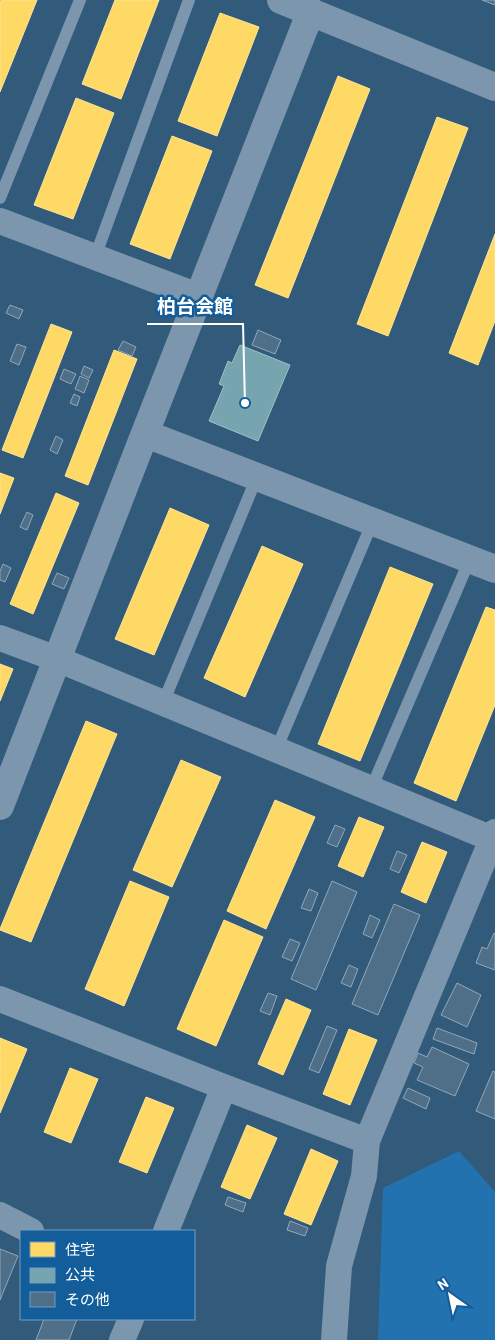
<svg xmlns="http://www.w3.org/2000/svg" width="495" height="1340" font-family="Barlow,'Noto Sans JP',sans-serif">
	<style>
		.green { fill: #2372b0 }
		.homes { fill: #ffd966; stroke: #ffe494 }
		.public { fill: #76a5af; stroke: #9fc0c7 }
		.building { fill: #4f6f89; stroke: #90a8ba }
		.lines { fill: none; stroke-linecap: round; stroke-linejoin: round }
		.service { stroke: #7c96ad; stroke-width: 12 }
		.minor { stroke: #7c96ad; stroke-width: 26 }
		.tertiary { stroke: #7c96ad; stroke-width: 28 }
		.leader { fill: none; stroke: #fff; stroke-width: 2 }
		.callout-dot { fill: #fff; stroke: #125d9a; stroke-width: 2 }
		.callout-label { font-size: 19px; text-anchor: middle; font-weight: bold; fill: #fff; stroke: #125d9a; stroke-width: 5; stroke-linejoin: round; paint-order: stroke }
	</style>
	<rect width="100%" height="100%" fill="#315a7b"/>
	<!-- green -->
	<path class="green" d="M459,1151L495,1192V1340H378L383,1188Z"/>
	<!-- homes -->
	<path class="homes" d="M1,0H37L0,92V3Z
		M115,0H159L121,99L82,84Z
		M220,13L259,27L217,136L178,121Z
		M338,76L370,89L288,298L255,285Z
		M76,98L114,113L73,219L34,205Z
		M437,117L468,128L388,336L357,324Z
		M172,136L212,151L170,259L130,244Z
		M495,234V321L478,365L449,353Z
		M51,324L72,332L23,458L2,450Z
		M114,350L137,359L88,485L65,476Z
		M0,473L14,478L0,514Z
		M56,493L79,503L33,614L10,604Z
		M170,508L209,525L154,655L115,639Z
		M262,546L303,564L245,697L204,678Z
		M390,567L433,584L360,761L318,744Z
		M486,607L495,610V705L456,801L414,783Z
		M0,664L13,669L0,701Z
		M86,721L117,734L31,942L0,930V929Z
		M181,760L221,777L172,887L133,870Z
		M275,800L315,817L266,929L227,911Z
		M359,817L384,827L363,877L338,866Z
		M422,842L447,852L426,903L401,892Z
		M130,881L169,897L124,1006L85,989Z
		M224,920L263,937L216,1046L177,1029Z
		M286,999L311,1010L283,1075L258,1064Z
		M349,1029L377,1040L350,1105L323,1094Z
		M0,1038L27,1049L0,1113Z
		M70,1068L98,1079L71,1143L44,1132Z
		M146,1097L174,1108L147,1173L119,1162Z
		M247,1125L277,1138L250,1199L221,1187Z
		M311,1149L338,1161L311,1225L284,1214Z"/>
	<!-- public -->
	<path class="public" d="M240,345L290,365L258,441L209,421L224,386L219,384L228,361L232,363Z"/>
	<!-- building -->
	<path class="building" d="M482,0H495V5Z
		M10,305L23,310L19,319L6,313Z
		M258,330L281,340L275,354L252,345Z
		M123,341L136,347L132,356L118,350Z
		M17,344L26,347L19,365L10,361Z
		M84,366L93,370L89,378L81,374Z
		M64,369L76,374L71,384L60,379Z
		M80,376L89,380L84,393L75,389Z
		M74,394L80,397L77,406L70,403Z
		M56,436L63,440L57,454L50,450Z
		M27,512L33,515L27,530L20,527Z
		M3,564L11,568L5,582L0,580V571Z
		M57,573L69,578L64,589L52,584Z
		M335,825L345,829L337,847L327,843Z
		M397,851L407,855L399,873L390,869Z
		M332,881L357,892L316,990L291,979Z
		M309,889L318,893L311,911L301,908Z
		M394,904L420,915L378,1015L352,1004Z
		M370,915L380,920L372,938L363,934Z
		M494,933L495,934V970L476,963L482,947L487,949Z
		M290,939L300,943L292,961L282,957Z
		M349,965L358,969L351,987L341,983Z
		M457,983L481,995L467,1027L441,1015Z
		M268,993L277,996L270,1015L260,1011Z
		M327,1026L337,1030L319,1073L309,1069Z
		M437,1028L477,1043L474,1054L433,1039Z
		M432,1047L469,1064L455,1096L417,1080L423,1067L414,1063L418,1053L427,1057Z
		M493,1071L495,1072V1119L476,1111Z
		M408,1088L430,1098L426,1109L403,1098Z
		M228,1197L246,1203L243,1212L225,1205Z
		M290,1221L308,1228L305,1236L287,1230Z
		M0,1249L18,1256L0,1300Z
		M44,1319H77L69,1340H36Z"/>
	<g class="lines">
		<!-- service -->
		<path class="service" d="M0,198L80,0
			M95,257L189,0
			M163,703L257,477
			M276,750L373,521
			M371,789L470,559"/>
		<!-- minor -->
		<path class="minor" d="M0,221L198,296
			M0,638L57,659L495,840
			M0,999L224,1087L367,1141
			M0,1215L31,1231
			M166,1231L224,1087
			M122,1340L131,1319
			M334,1340L339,1266L364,1176L367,1141L495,832"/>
		<!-- tertiary -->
		<path class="tertiary" d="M281,0L495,87
			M146,434L495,569
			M0,806C103,541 206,275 311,11"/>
	</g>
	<!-- callouts -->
	<path class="leader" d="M245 403L243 324H147"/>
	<circle class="callout-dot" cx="245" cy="403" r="5"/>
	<g class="callout-label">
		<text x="195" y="313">柏台会館</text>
	</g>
	<!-- legend -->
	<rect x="20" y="1230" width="175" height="90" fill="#125d9a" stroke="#719ec2"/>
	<rect x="30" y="1242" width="25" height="15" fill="#ffd966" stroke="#719ec2"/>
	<text x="65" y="1255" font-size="15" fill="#ffffff">住宅</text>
	<rect x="30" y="1268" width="25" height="15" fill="#76a5af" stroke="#719ec2"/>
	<text x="65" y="1280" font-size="15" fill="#ffffff">公共</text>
	<rect x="30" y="1292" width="25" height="15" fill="#4f6f89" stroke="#719ec2"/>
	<text x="65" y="1305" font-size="15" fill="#ffffff">その他</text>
	<!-- north arrow -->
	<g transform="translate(450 1295) rotate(327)" stroke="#125d9a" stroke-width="4" paint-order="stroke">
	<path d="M0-4L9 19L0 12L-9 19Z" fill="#ffffff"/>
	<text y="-8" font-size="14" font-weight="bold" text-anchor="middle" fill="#ffffff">N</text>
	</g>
</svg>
